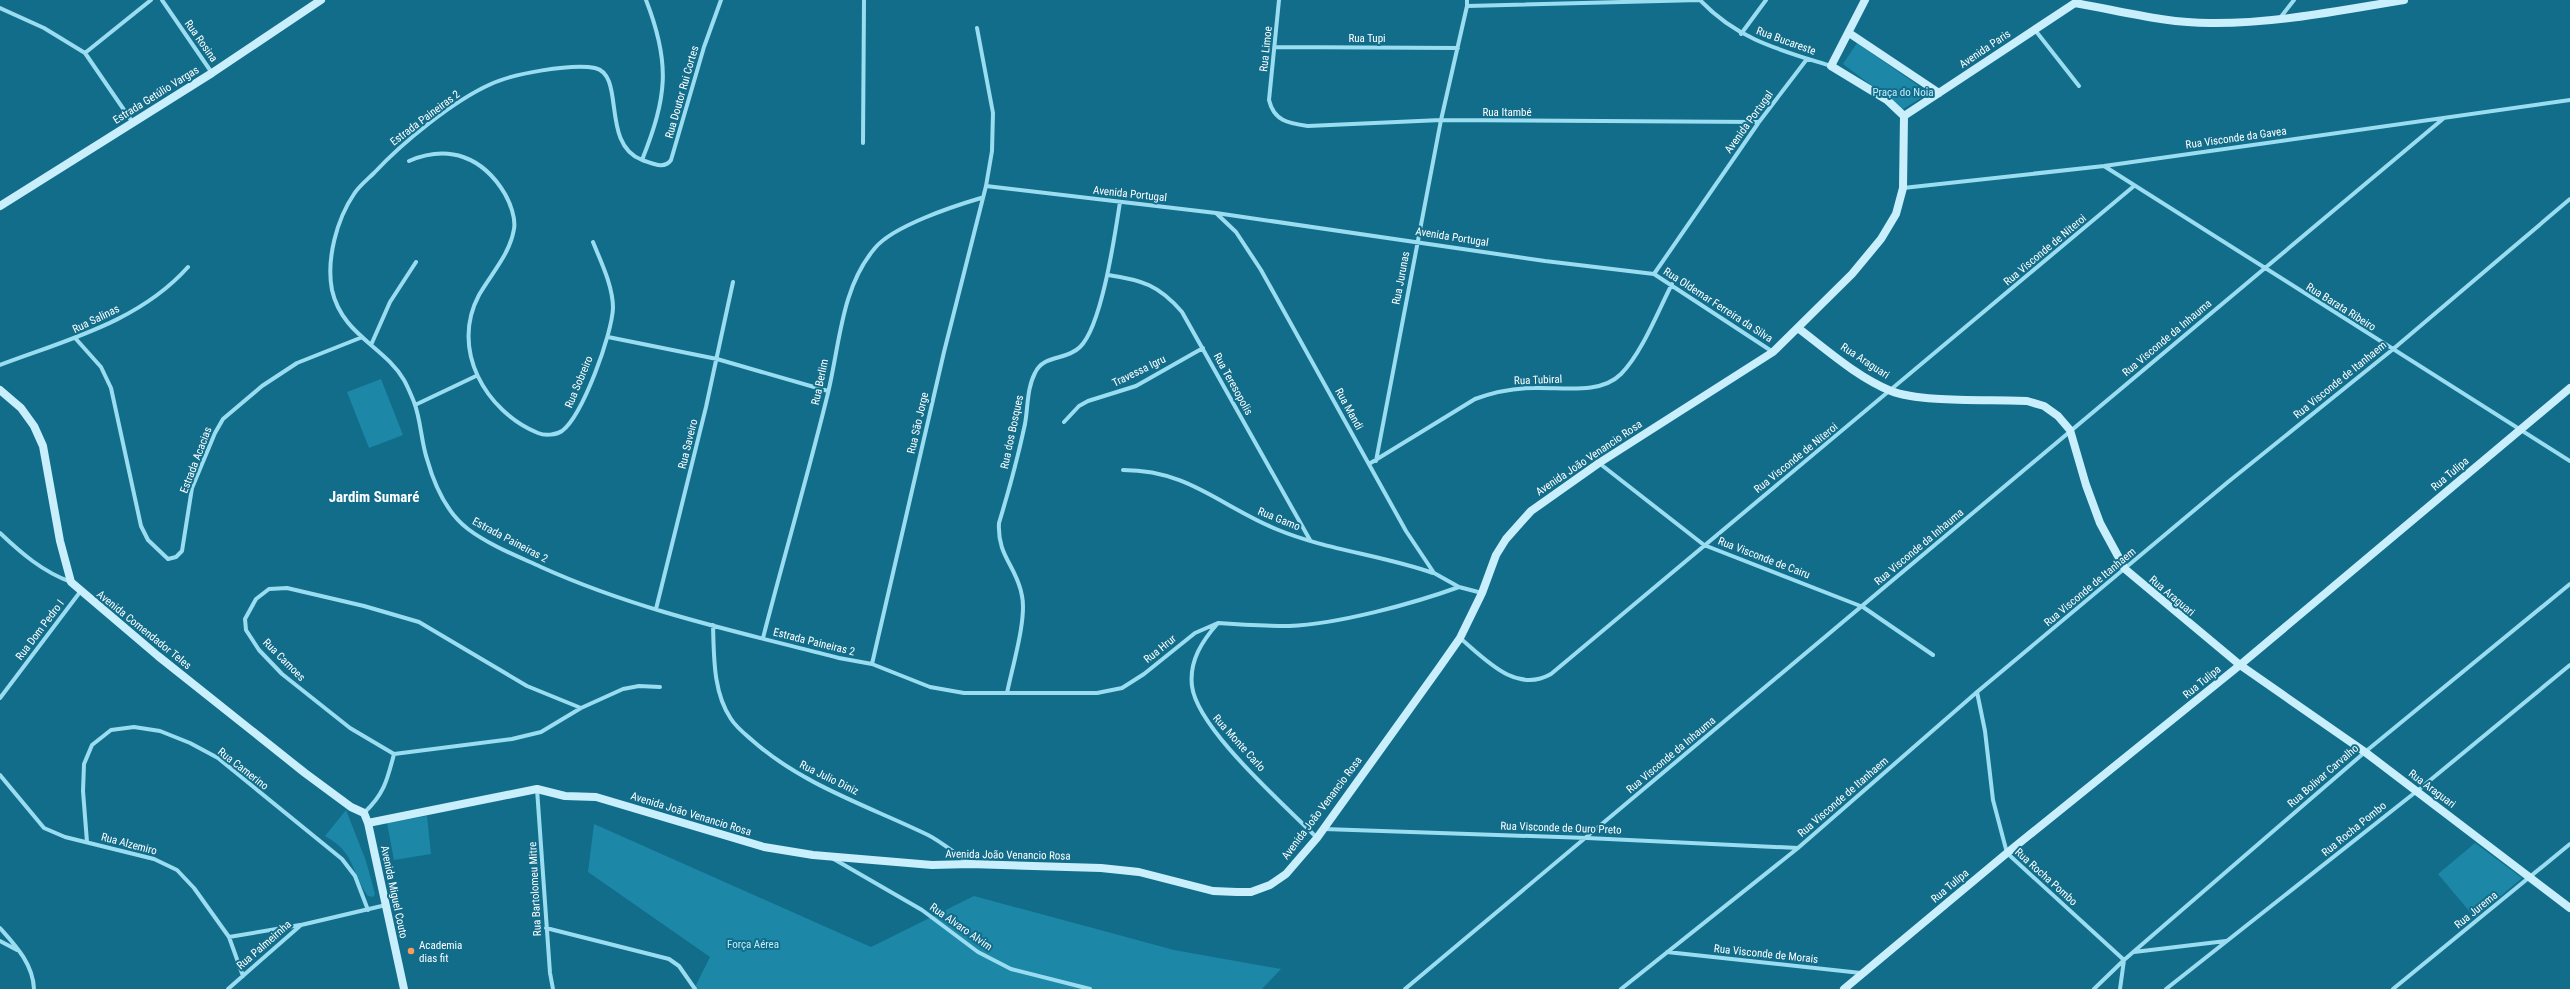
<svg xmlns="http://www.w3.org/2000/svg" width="2570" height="989" font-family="'Roboto Condensed',sans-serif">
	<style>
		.green { fill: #1d87a7 }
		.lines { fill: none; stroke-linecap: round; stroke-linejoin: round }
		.minor { stroke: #9addf1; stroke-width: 4 }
		.secondary { stroke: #c8effb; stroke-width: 8 }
		.poi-dot { fill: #ff9b59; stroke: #126d8b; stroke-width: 1.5 }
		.labels { text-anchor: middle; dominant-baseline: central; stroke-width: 4; stroke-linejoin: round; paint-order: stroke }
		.street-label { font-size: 11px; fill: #fff; stroke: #126d8b }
		.park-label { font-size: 11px; fill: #c0eefc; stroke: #126d8b }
		.poi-label { font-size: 11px; fill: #fff; stroke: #126d8b; text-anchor: start }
		.district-label { font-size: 15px; font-weight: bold; fill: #fff; stroke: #126d8b }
	</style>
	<rect width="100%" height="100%" fill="#126d8b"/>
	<!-- green -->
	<path class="green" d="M1857,43L1929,93L1903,109L1843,64Z
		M381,379L403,435L369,448L347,392Z
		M346,810L366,861L375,894L373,897L368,896C350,871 356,853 325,836Z
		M427,816L431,854L394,860L387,823Z
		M594,824L871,947L974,896L1174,950L1281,969L1262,989H694L710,957L588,872Z
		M2475,843L2522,878L2475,918L2438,874Z"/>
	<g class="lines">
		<!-- minor -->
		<path class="minor" d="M162,0L212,73
			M646,0C671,64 667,97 642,160C600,144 626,75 595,68C572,63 512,74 491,84C453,101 403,142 374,173C368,179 359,186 354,194C337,219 326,259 332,290C342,335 384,346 404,380C408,387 411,395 414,402C421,420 421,441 427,459C434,484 447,513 468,529C489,545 517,556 541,567C636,610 738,632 839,658L872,664L930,687L964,693H1097L1122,688L1144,674L1195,633L1218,623C1242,625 1265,626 1289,626C1338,624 1412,604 1459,587
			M1279,0L1269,100C1274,121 1288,123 1308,126L1441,120L1759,122
			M1700,0C1738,40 1780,50 1831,66
			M1467,6L1700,0
			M0,8L44,28L85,53L133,123
			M2280,18L2294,0
			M2035,30L2079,86
			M1741,34L1766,0
			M1275,47L1458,48
			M85,53L151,0
			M863,143L864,0
			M642,160C652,163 664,170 671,160L704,47L721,0
			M409,161C449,144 483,157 505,194C510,203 516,218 514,229C510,254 491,274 479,295C450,349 485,411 538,433C545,436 556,435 562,431C583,415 612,334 613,308C613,286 601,262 593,242
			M2104,166L2570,461
			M986,186L1216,213L1545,261L1654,274L1773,352
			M1903,188L2104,166L2570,100
			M1216,213L1236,232L1261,270L1406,531L1434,573L1459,587L1482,593
			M1654,274L1759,122L1807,59
			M1108,275C1142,280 1159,285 1182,312L1310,540
			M608,337L717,359L828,391
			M76,339L101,367L111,388L141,526L148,540L168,559L176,557L182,551L192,488L215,433L223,419L262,386L297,363L360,338
			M371,345L390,302L416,262
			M0,365C66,340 139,322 188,267
			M415,405L476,376
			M1064,422L1079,406L1088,401L1136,386L1203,348
			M1376,461L1441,120L1467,6V0
			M1599,463L1704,545L1863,607L1933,655
			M1369,464L1475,399C1494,392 1514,388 1535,388C1562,387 1600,395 1621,374C1642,353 1658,311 1672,284
			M1123,470C1189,470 1220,506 1276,529C1326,550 1382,555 1433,573
			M0,533C21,553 43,572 71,582
			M656,609L706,407L733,282
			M1218,623C1202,641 1189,661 1192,686C1197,729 1285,805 1317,838
			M713,625C714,657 713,692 731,719C737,728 745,734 753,741C803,785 868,806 928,835C942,842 954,853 968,862
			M763,638C784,556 808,475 828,393C840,343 841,288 875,248C893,226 954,206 981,198
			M1460,638C1486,660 1516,694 1551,674L2134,186
			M872,664L944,352L986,186L992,151L993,113L977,28
			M1977,692L1985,731L1993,800L2007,853L2124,960L2120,989
			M1007,693C1012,668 1027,619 1022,596C1017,566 997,557 999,523C1009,490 1018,457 1025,424C1028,407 1027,388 1035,373C1044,354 1066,361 1080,347C1102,326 1115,234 1120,202
			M0,698L80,592
			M581,708L527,686L419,622L364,606L287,588L269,589L256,599L245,619L246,630L259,650L282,674L350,728L394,754L512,739L541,732L581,708L623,689L639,686L660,687
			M0,775L44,828L65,837L154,859L177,870L194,888L229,937L243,976
			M537,789L550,973L553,989
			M364,813C384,794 387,781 394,754
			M1324,829L1587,838L1798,848
			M87,842L83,791L84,764L92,745L111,730L134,727L160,731L190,743L218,758L342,859L355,876L368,910
			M832,858L922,910L978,952L1011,969L1090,989
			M0,928C16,946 33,964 34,989
			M546,928L669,959L679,966L695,989
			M229,937L300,925
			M0,941L17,950
			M1667,952L1861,973
			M2134,952L2226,941
			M228,989L301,925L386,905
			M1405,989L2444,118
			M1621,989L1798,848L1977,692L2228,482L2392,350L2570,199
			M2094,989L2124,960L2365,752L2570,584
			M2166,989L2417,791L2570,665
			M2393,989L2570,844"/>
		<!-- secondary -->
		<path class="secondary" d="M1865,0L1831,66L1887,100L1904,116
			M1849,33L1939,93
			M1904,116L2075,3C2121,11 2168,24 2215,23C2279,23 2342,10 2404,0
			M0,206L212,73L321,0
			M1798,328C1827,350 1857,377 1891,391C1921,403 1992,399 2027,401L2044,406L2058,416L2070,430L2086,485L2100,523L2125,569L2240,665L2365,752L2570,908
			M0,390L21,408L34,426L43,446L60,541L71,582L158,656L305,773L351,807L364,813L368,823L404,989
			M368,823L537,789L565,796L596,797L764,847L813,855L932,865L970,864L1101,868L1139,872L1213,891L1237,892H1251L1270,885L1286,874L1317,838L1439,668L1460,638L1482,593L1496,555L1506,539L1531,511L1599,463L1773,352L1852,274L1881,239L1896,214L1903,188L1904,116
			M1844,989L2007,853L2240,665L2570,388"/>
	</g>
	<!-- markers -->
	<circle class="poi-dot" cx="411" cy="951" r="4"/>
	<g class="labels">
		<!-- street labels -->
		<g class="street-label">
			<text x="1367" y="38">Rua Tupi</text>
			<text transform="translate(201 41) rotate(55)">Rua Rosina</text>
			<text transform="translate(1786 41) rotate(20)">Rua Bucareste</text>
			<text transform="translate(1266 49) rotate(-84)">Rua Limoe</text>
			<text transform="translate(1985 49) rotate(-34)">Avenida Paris</text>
			<text transform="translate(682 92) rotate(-74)">Rua Doutor Rui Cortes</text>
			<text transform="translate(156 95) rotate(-32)">Estrada Getúlio Vargas</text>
			<text x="1507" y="112">Rua Itambé</text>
			<text transform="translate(425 118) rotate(-37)">Estrada Paineiras 2</text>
			<text transform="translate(1749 122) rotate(-54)">Avenida Portugal</text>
			<text transform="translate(2236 138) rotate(-8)">Rua Visconde da Gavea</text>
			<text transform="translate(1130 194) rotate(6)">Avenida Portugal</text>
			<text transform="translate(1452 237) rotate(9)">Avenida Portugal</text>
			<text transform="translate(2045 250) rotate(-40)">Rua Visconde de Niteroi</text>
			<text transform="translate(1401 278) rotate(-79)">Rua Jurunas</text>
			<text transform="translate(1718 305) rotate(33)">Rua Oldemar Ferreira da Silva</text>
			<text transform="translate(2341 307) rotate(32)">Rua Barata Ribeiro</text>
			<text transform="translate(96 319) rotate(-26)">Rua Salinas</text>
			<text transform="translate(2167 338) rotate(-40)">Rua Visconde da Inhauma</text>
			<text transform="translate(1865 361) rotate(33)">Rua Araguari</text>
			<text transform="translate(1139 371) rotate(-26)">Travessa Igru</text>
			<text transform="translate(1538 380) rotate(-2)">Rua Tubiral</text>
			<text transform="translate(2340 380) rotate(-39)">Rua Visconde de Itanhaem</text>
			<text transform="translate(579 382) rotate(-67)">Rua Sobreiro</text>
			<text transform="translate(820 382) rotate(-78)">Rua Berlim</text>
			<text transform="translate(1233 384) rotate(61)">Rua Teresopolis</text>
			<text transform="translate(1349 409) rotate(61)">Rua Mandi</text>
			<text transform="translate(918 423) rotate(-77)">Rua São Jorge</text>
			<text transform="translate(1012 432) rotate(-78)">Rua dos Bosques</text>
			<text transform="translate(688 444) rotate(-76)">Rua Saveiro</text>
			<text transform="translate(1589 458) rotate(-34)">Avenida João Venancio Rosa</text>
			<text transform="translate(1796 458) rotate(-39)">Rua Visconde de Niteroi</text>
			<text transform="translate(196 460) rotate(-69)">Estrada Acacias</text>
			<text transform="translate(2450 474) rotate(-40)">Rua Tulipa</text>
			<text transform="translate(1279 519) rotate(22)">Rua Gamo</text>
			<text transform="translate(510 540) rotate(28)">Estrada Paineiras 2</text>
			<text transform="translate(1919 547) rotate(-40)">Rua Visconde da Inhauma</text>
			<text transform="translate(1764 558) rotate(21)">Rua Visconde de Cairu</text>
			<text transform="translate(2090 587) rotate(-40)">Rua Visconde de Itanhaem</text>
			<text transform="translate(2172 596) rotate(40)">Rua Araguari</text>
			<text transform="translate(40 630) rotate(-53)">Rua Dom Pedro I</text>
			<text transform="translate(144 630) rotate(39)">Avenida Comendador Teles</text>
			<text transform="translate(814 642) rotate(14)">Estrada Paineiras 2</text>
			<text transform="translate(1160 649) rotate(-39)">Rua Hrur</text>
			<text transform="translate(284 660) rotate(45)">Rua Camoes</text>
			<text transform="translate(2202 682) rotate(-39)">Rua Tulipa</text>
			<text transform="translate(1239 743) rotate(48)">Rua Monte Carlo</text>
			<text transform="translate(1671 755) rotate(-40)">Rua Visconde da Inhauma</text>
			<text transform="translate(243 769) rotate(38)">Rua Camerino</text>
			<text transform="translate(2323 776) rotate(-41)">Rua Bolivar Carvalho</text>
			<text transform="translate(829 778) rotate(26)">Rua Julio Diniz</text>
			<text transform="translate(2432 789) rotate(37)">Rua Araguari</text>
			<text transform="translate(1843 797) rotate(-41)">Rua Visconde de Itanhaem</text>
			<text transform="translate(1322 808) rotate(-53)">Avenida João Venancio Rosa</text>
			<text transform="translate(691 814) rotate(17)">Avenida João Venancio Rosa</text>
			<text transform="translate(1561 828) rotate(2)">Rua Visconde de Ouro Preto</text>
			<text transform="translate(2354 829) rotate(-39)">Rua Rocha Pombo</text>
			<text transform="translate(129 844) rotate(15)">Rua Alzemiro</text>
			<text transform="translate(1008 855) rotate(1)">Avenida João Venancio Rosa</text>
			<text transform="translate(2046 877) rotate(42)">Rua Rocha Pombo</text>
			<text transform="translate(1950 886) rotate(-40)">Rua Tulipa</text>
			<text transform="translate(535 889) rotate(-93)">Rua Bartolomeu Mitre</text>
			<text transform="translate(394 892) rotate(78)">Avenida Miguel Couto</text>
			<text transform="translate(2476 910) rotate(-39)">Rua Jurema</text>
			<text transform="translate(961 927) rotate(35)">Rua Alvaro Alvim</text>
			<text transform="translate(264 945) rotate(-41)">Rua Palmeirnha</text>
			<text transform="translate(1766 954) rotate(6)">Rua Visconde de Morais</text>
		</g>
		<!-- park labels -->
		<g class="park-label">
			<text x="1903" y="92">Praça do Noia</text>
			<text x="753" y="944">Força Aérea</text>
		</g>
		<!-- poi labels -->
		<g class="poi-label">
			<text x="419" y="945">Academia<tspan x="419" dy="13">dias fit</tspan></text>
		</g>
		<!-- district labels -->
		<g class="district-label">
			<text x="374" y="497">Jardim Sumaré</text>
		</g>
	</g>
</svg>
